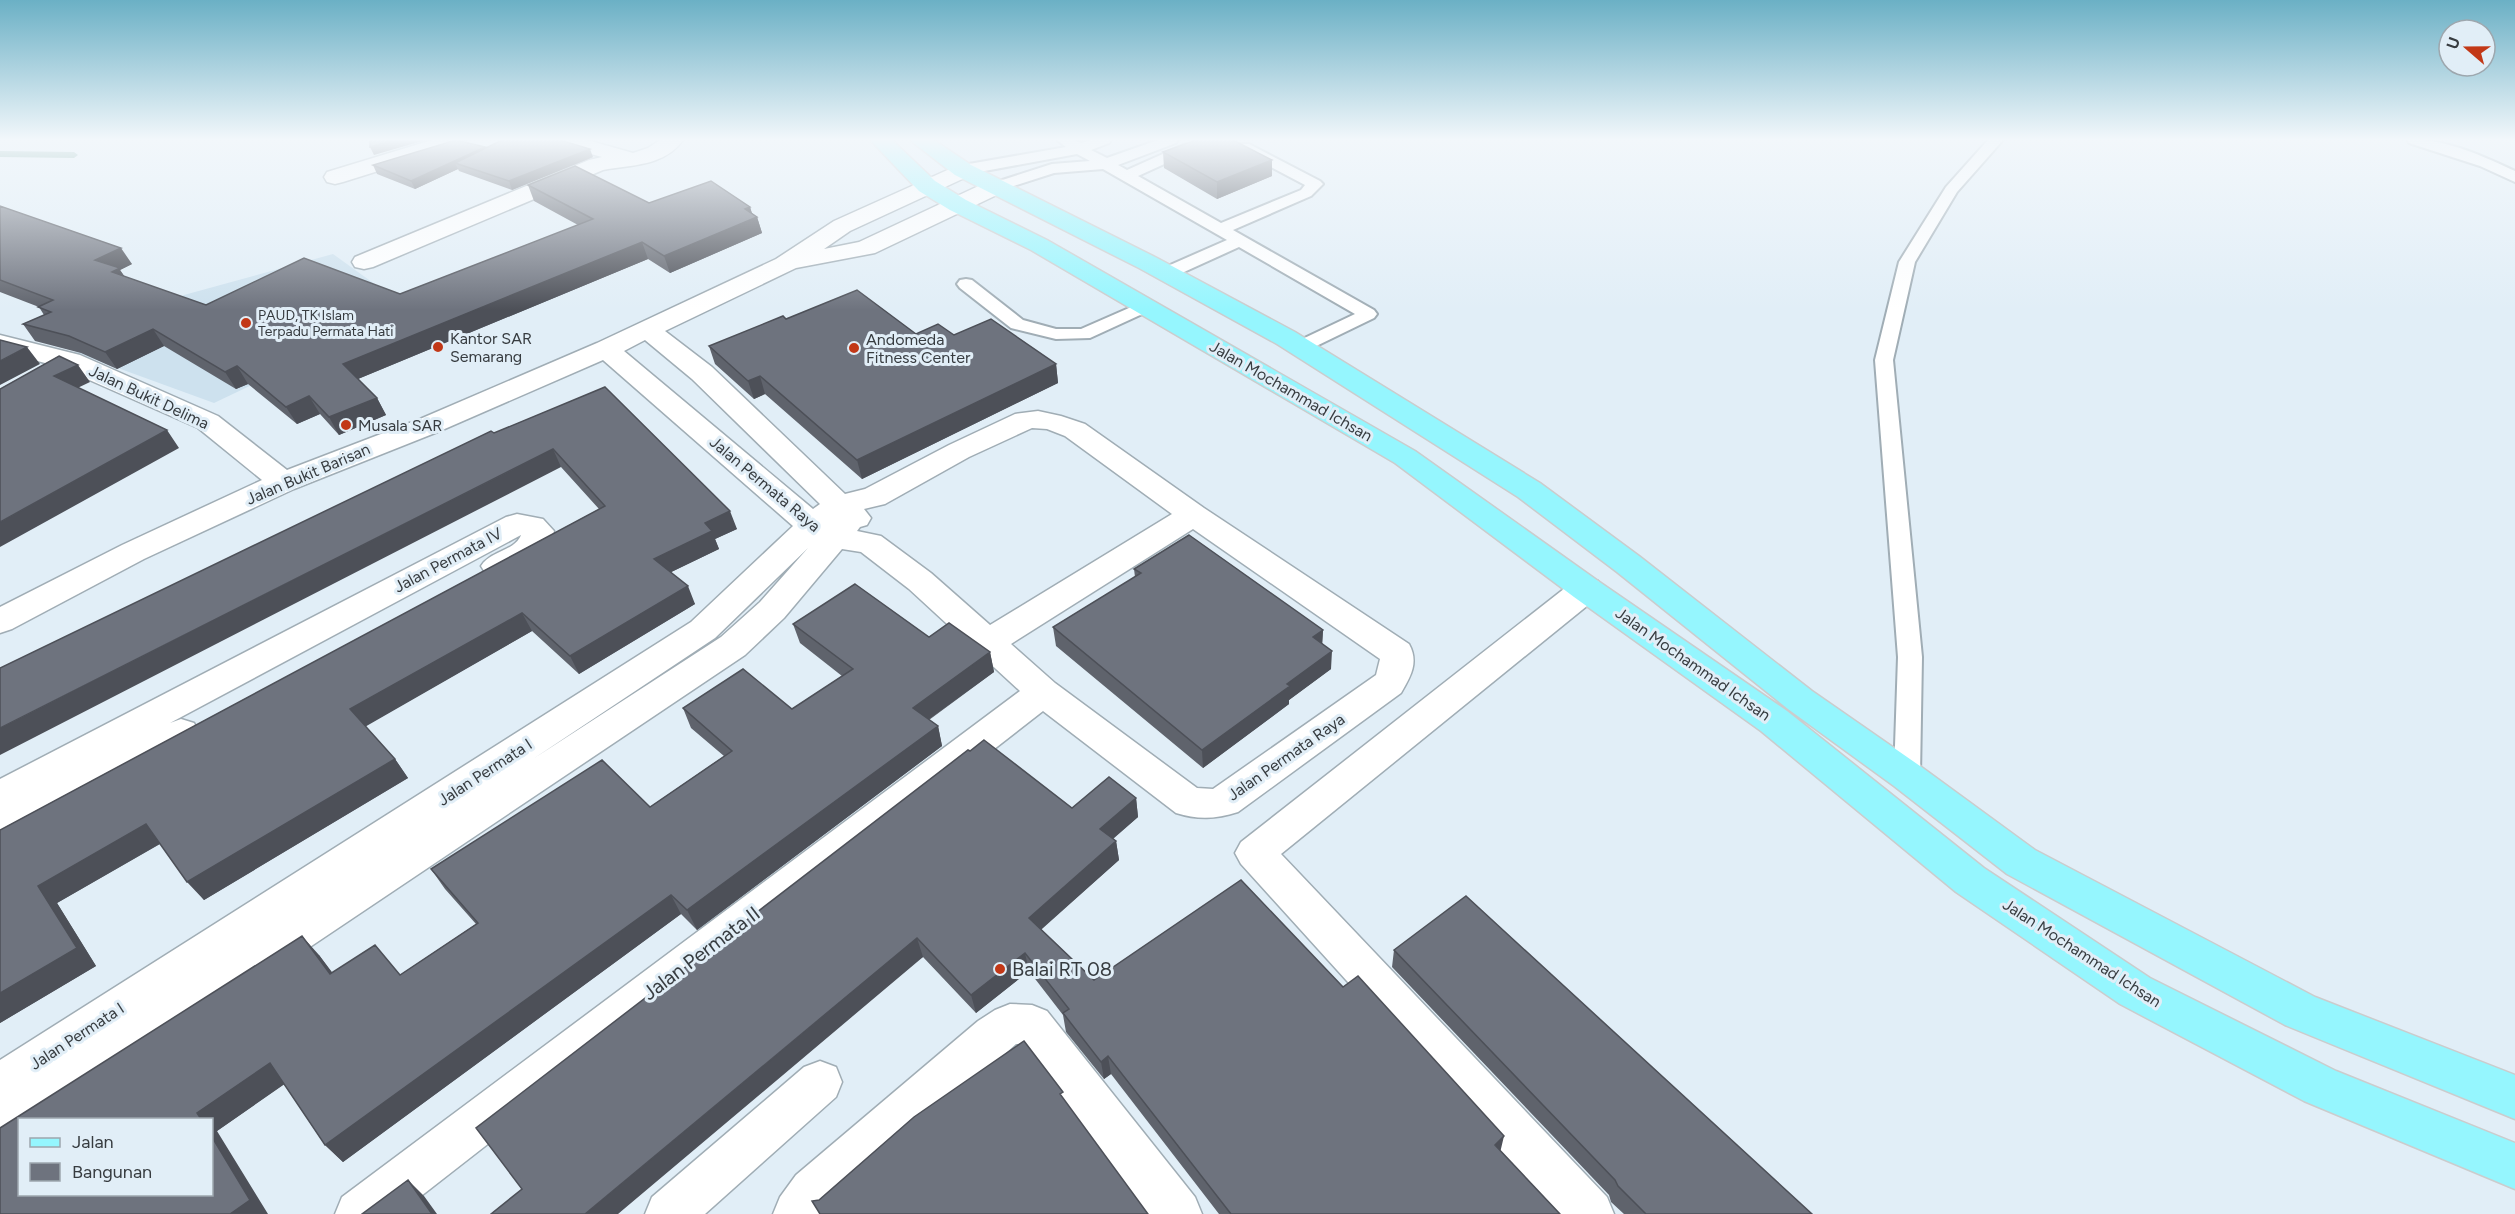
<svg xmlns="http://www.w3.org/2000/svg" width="2515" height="1214" font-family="Figtree,sans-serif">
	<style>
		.built { fill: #cde1ee }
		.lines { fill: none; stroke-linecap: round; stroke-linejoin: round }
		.stream { fill: #498978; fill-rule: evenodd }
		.service-casing { stroke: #a0adb5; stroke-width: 4 }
		.minor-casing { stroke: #a0adb5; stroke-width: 3 }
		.primary-casing { stroke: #cbcccd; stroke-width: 3 }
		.service { fill: #fff; fill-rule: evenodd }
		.minor { fill: #fff; fill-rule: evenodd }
		.primary { fill: #95f6fe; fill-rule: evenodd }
		.wall { fill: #5f636c }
		.shaded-wall { fill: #4d5058 }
		.building { fill: #6e737e; stroke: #4d5058; stroke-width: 1.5 }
		.poi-dot { fill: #c23817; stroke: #e1eef7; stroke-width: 2 }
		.labels { text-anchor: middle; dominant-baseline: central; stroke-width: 6; stroke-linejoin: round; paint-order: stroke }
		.far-poi-label { font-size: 14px; fill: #373c40; stroke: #e1eef7; text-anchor: start }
		.poi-label { font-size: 16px; fill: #373c40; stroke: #e1eef7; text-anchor: start }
		.street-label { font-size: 16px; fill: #373c40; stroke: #e1eef7 }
		.near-street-label { font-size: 20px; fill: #373c40; stroke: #e1eef7 }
		.near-poi-label { font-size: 20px; fill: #373c40; stroke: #e1eef7; text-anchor: start }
	</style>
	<rect width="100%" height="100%" fill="#e1eef7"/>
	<!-- built -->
	<path class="built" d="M333,254L401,303L317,354L214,403L74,352L184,295Z"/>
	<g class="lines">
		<!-- stream -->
		<path class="stream" d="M0,151L74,152L78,155L74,158L0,157Z"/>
		<defs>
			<path id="service" d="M1057,140H1074L1081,143L1091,140H1111L1109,143L1091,150L1107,158L1158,140H1178L1176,143L1118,165L1127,170L1185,144H1195L1197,147L1195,150L1138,176L1221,223L1301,190L1305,185L1239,150L1237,147L1239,144H1249L1320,181L1323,184L1311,196L1233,230L1374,310L1377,314L1374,318L1306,351H1294L1291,347L1294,343L1355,314L1239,247L1173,277H1161L1159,273L1161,269L1227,240L1103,169L1054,173L995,192L987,187L990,184L1052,164L1090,161L1077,154L963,175L955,170L963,165L1066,147Z
				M1988,140H2003L1957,192L1915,262L1893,360L1922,657L1920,776L1916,783L1907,786L1898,783L1894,776L1898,657L1875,360L1899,262L1946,187Z
				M2407,140C2442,137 2483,156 2515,171V182L2480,166L2409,143Z
				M966,279L972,280L1023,320L1056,329H1081L1145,301L1151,302L1154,306L1151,310L1090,338L1056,339L1011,328L960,288L957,284L960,280Z"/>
			<path id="minor" d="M432,140H464L461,145L343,182L335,184L327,182L324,177L327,172Z
				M554,140H587L633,153L648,148L660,140H683C665,166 631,165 603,170L373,267L364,269L355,267L352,262L355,257L589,160L602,157L557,145Z
				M963,163L971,165L974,170L971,175L850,231L824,249L859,242L987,182L995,180L1003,182L1006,187L1003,192L875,253L796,268L665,331L712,367L845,494L865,489L949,445L1015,414L1038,411L1061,416L1085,424L1204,508L1409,644C1419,662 1411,676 1401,693L1238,812C1216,819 1198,820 1176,813L1043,711L398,1214H335L342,1197L1020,691L909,589L861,552L842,549L784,618L745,655L52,1120H20V1142L0,1150V1060L691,622L793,526L603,360L440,431L294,489L144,559L12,629L0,633V607L122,545L262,480L198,428L60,367L0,351V335L80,355L218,416L287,470L420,419L597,343L776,259L834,221ZM645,340L692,379L820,504L813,509L624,351ZM1032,428L1047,429L1065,436L1172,514L990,625L931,573L881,536L857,531L860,527L867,525L871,518L864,509L885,504L969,457ZM1193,529L1380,659L1376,675L1213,789L1197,788L1055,683L1011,644ZM808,548L760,602L721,637L533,759L715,638Z
				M517,514L543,519L554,531C548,558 512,581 486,574L481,566C490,551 515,551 521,535L170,723L181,719L194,723L199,733L194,743L14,840L0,845V779L506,517Z
				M1586,578L1598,581L1602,589L1598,597L1281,854L1607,1197L1614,1214H1558L1241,864L1235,853L1241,842L1574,581Z
				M1010,1004L1032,1005L1047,1011L1195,1197L1202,1214H1148L1021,1044H1016L826,1214H773L780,1197L796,1175L978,1021L995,1010Z
				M820,1061L836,1067L842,1082L836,1097L705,1214H645L652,1197L804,1067Z"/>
			<path id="primary" d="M870,140H892L935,181L966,200L1047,240L1415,451L1598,581L1787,711L1984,868L2150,978L2336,1071L2515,1143V1189L2304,1101L2120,1004L1956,892L1761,731L1574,597L1395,463L1031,250L950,210L919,191Z
				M910,140H934L971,165L1157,258L1295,332L1540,483L1639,556L1812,691L1920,766L2035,850L2315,997L2515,1075V1119L2285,1025L2007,874L1894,786L1788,709L1617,572L1518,497L1277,344L1139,268L955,175Z"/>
		</defs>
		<!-- service casing -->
		<use href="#service" class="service-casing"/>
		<!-- minor casing -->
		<use href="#minor" class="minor-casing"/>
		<!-- primary casing -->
		<use href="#primary" class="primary-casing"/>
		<!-- service -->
		<use href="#service" class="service"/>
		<!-- minor -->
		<use href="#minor" class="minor"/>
		<!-- primary -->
		<use href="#primary" class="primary"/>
	</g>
	<!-- wall -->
	<path class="wall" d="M485,148L593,157L512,190L459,171L458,169L415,189L377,174L373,165Z
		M1163,152L1272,176L1217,199L1164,168Z
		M528,185L649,203L750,207L752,213L757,217L762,233L670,273L648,259L358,379L377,398L386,415L339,435L320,414L297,424L248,384L236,389L164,346L117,369L81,353L35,341L23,324L44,315L39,307L0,292V206L132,264L120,270L125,277L206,305L400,294L578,225L534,201Z
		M786,319L916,334L954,335L1056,364L1058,383L862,479L765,394L754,399L715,364L709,346Z
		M605,387L737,529L715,539L719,549L671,572L695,604L579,674L532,631L365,726L395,759L408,778L204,900L160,844L57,903L96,966L0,1023V830L599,509L561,467L494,433Z
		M1134,569L1323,630L1322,643L1331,669L1289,700V704L1203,768L1056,646L1053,627L1135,577Z
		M793,624L929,637L990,652L994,672L929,720L938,726L942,746L697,930L681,914L343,1162L325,1145L284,1084L217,1131L0,1214L319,955L332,973L400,975L476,924L445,889L431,869L650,807L724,756L691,728L683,708L792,709L842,676L800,643Z
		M1136,798L1138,817L1113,839L1116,841L1119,860L1041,929L1094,980L1500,1151L1560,1214H1219L1111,1074L1104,1079L1066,1032L1063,1015L1029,971L976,1013L923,957L491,1214L1072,808Z
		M1394,950L1812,1214H1624L1611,1202L1609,1195L1392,967Z"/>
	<!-- shaded-wall -->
	<path class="shaded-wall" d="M395,140H426L374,155L370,147Z
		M485,147L488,155L455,163L458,169L415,189L411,181Z
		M590,149L593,157L512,190L509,181Z
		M1272,160V176L1217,199V182Z
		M750,207L753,218L757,217L762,233L670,273L664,256Z
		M642,242L648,259L353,381L343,364Z
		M121,248L132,264L120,270L130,285L95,260Z
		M153,329L164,346L117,369L105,352Z
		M27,347L40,364L0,385V361Z
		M1056,364L1058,383L862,479L857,460Z
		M78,365L90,382L67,393L54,376Z
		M237,366L248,384L236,389L225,372Z
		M760,376L765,394L754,399L748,381Z
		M309,396L320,414L297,424L286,407Z
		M377,398L386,415L339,435L329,417Z
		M167,430L179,448L0,547V522Z
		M553,449L561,467L0,755V728Z
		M730,511L737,529L715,539L719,549L661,577L654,559L705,523Z
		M688,586L695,604L579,674L570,656Z
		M522,613L532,631L363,728L350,709Z
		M1323,630L1322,649L1313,637Z
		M1332,651L1331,669L1289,700V704L1203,768L1202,750L1287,684Z
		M990,652L994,672L918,727L913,708Z
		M938,726L942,746L697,930L687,910Z
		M395,759L408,778L204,900L187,882Z
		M1136,798L1138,817L1102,848L1100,829Z
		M146,824L163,842L57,903L96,966L0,1023V993L38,886Z
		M1116,841L1119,860L1033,937L1029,918Z
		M671,895L681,914L343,1162L325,1145Z
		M302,936L319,955L347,992L330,974Z
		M917,938L923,957L618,1214H585Z
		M1025,953L1029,971L976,1013L971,995Z
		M1108,1056L1111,1074L1104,1079L1101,1062Z
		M270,1063L289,1081L217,1131L268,1214H230L212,1137V1119H201L197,1113Z
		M1504,1136L1500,1153L1495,1145Z
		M408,1180L424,1196L437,1214H432Z"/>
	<!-- building -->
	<path class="building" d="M370,140H395L370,147Z
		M456,140L485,147L411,181L373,165Z
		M502,140H560L590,149L509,181L455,163Z
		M1196,140H1233L1272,160L1217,182L1163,152Z
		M575,166L649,203L711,181L750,207L745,209L757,217L664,256L642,242L343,364L377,398L329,417L309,396L286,407L237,366L225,372L153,329L105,352L69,336L23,324L51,312L38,307L53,300L0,280V206L121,248L95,260L120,268L112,272L206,305L304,258L400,294L593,219L528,185Z
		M857,290L916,334L938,324L954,335L991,319L1056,364L857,460L760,376L748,381L709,346L783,316L786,319Z
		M0,340L27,347L0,361Z
		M59,356L78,365L54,376L167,430L0,522V389Z
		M605,387L730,511L705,523L712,531L654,559L688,586L570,656L522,613L350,709L395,759L187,882L146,824L38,886L77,948L0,993V830L605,506L553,449L0,728V668L491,431L494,433Z
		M1189,535L1323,630L1313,637L1332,651L1287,684L1290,686L1202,750L1053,627L1141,573L1134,569Z
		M855,584L929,637L949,623L990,652L913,708L938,726L687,910L671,895L325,1145L270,1063L197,1113L201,1119H20V1194H212V1137L250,1200L230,1214H0V1128L302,936L330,974L375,945L400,975L478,923L431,869L602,760L650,807L732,751L683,708L743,669L792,709L853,669L793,624Z
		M984,740L1072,808L1109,777L1136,798L1100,829L1116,841L1029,918L1094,980L1241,880L1343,987L1358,976L1504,1136L1495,1145L1560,1214H1231L1108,1056L1101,1062L1063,1013L1069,1009L1025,953L971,995L917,938L585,1214H491L522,1189L476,1128L968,750L970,751Z
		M1466,896L1812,1214H1646L1618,1186L1615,1180L1394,950Z
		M1024,1041L1063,1092L1060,1094L1148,1214H820L812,1201L819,1200L914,1117Z
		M408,1180L432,1214H362Z"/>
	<!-- sky -->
	<linearGradient id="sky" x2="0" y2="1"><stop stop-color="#6bb0c5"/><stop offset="0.45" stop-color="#f2f7fb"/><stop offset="1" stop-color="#f2f7fb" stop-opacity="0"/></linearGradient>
	<rect width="2515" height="310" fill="url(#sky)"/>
	<!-- markers -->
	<g class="poi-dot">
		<circle cx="246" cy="323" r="6"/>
		<circle cx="438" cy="347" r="6"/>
		<circle cx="854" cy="348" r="6"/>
		<circle cx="346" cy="425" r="6"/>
		<circle cx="1000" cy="969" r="6"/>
	</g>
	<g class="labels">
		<!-- far-poi labels -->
		<g class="far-poi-label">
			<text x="258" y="315">PAUD, TK Islam<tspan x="258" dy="16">Terpadu Permata Hati</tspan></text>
		</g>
		<!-- poi labels -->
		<g class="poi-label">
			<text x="450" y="338">Kantor SAR<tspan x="450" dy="18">Semarang</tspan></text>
			<text x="866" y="339">Andomeda<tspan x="866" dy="18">Fitness Center</tspan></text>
			<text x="358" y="425">Musala SAR</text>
		</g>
		<!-- street labels -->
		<g class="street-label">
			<text transform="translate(1291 391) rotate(30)">Jalan Mochammad Ichsan</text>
			<text transform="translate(149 397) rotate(25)">Jalan Bukit Delima</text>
			<text transform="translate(308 474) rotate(-23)">Jalan Bukit Barisan</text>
			<text transform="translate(765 484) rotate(40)">Jalan Permata Raya</text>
			<text transform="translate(448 560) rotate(-28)">Jalan Permata IV</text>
			<text transform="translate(1693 664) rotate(35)">Jalan Mochammad Ichsan</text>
			<text transform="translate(1286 757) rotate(-35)">Jalan Permata Raya</text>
			<text transform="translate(485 772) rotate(-33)">Jalan Permata I</text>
			<text transform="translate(2082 953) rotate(33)">Jalan Mochammad Ichsan</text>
			<text transform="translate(77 1036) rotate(-33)">Jalan Permata I</text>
		</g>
		<!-- near-street labels -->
		<g class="near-street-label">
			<text transform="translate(701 953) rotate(-37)">Jalan Permata II</text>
		</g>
		<!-- near-poi labels -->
		<g class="near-poi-label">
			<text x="1012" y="969">Balai RT 08</text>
		</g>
	</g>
	<!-- legend -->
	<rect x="18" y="1118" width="195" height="78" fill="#e1eef7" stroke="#9da7ae" stroke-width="1.5"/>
	<rect x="30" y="1138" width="30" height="9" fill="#95f6fe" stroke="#9da7ae" stroke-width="1.5"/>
	<text x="72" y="1148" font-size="18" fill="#373c40">Jalan</text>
	<rect x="30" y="1163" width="30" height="18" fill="#6e737e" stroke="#9da7ae" stroke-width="1.5"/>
	<text x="72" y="1178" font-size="18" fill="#373c40">Bangunan</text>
	<!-- north arrow -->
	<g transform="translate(2467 48) rotate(290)"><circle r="28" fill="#e1eef7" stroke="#9da7ae" stroke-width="1.5"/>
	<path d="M0-4.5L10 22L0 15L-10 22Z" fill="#c23817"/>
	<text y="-9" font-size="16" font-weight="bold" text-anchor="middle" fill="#373c40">U</text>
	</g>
</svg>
